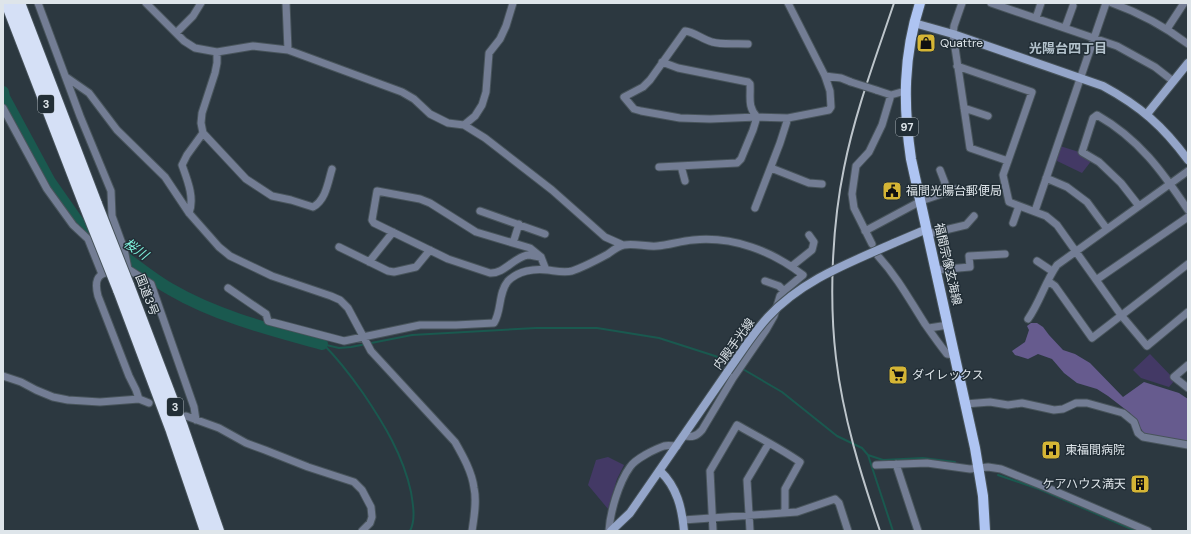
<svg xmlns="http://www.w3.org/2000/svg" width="1191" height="534" font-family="'DM Sans','Noto Sans JP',sans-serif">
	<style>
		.green { fill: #433965 }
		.forest { fill: #665b8e }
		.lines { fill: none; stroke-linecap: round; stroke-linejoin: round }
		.stream { stroke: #1a594f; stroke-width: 2 }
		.river { stroke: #1a594f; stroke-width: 12 }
		.street-casing { stroke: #48545b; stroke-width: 9 }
		.secondary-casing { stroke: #48545b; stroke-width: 10 }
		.primary-casing { stroke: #48545b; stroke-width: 12 }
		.highway-casing { stroke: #48545b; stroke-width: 14 }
		.street { stroke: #737d94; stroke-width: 7 }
		.secondary { stroke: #94a5c9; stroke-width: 8 }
		.primary { stroke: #aec4f2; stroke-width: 10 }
		.highway { stroke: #d5e0f6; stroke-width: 12 }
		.rail { stroke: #bdc5cb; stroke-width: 2 }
		.street-bridge-casing { stroke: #48545b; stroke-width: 9; stroke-linecap: butt }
		.secondary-bridge-casing { stroke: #48545b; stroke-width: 10; stroke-linecap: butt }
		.highway-bridge-casing { stroke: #48545b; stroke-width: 14; stroke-linecap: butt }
		.street-bridge { stroke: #737d94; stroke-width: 7 }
		.secondary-bridge { stroke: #94a5c9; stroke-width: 8 }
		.highway-bridge { stroke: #d5e0f6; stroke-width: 12 }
		.labels { text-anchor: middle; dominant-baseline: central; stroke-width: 3; stroke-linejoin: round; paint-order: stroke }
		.shield { fill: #222e36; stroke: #a6aeb4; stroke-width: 1 }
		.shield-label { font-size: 11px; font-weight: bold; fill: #dee5ea }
		.poi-label { font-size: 12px; fill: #dee5ea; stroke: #222e36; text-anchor: start }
		.street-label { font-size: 12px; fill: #dee5ea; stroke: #222e36 }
		.neighbourhood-label { font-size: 13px; font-weight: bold; fill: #b4c3cd; stroke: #222e36 }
		.water-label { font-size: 13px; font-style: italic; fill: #80f6e0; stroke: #222e36 }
	</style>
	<rect width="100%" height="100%" fill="#2c3840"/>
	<!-- green -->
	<path class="green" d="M1060,146L1079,152L1092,160L1082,173L1055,160Z
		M1150,354L1175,380L1169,387L1141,378L1133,370Z
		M608,457L624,465L617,479L608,509L588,485L596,460Z"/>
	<!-- forest -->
	<path class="forest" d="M1031,323H1037L1043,327L1049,335L1063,350L1075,354L1090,363L1123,397L1144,382L1179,393L1188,399V442L1146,436L1130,413L1108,396L1097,389L1077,383L1064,373L1052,359L1038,354L1028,359L1015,355L1012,351L1025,342L1029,330L1027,326Z"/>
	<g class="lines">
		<!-- stream -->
		<path class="stream" d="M322,344L339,348L351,347L412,335L536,328H597L659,338L715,356L732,363
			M324,345C339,360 351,376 363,393C384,424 403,455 411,492C413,505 416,519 410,531
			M741,368L782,392L837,436L862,448L868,455L883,460L923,458L955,462
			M868,455L893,531
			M998,475L1039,489L1136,531"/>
		<!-- river -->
		<path class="river" d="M3,92L4,97L50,182L78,222L102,242
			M117,252C135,264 152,279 170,289C216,316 271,330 322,344"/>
		<defs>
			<path id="street" d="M38,3L80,116L111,191L112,216L124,249L128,269
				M146,3L184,41L195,48L217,52L253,46L288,50L402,92L414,99L430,114L448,123L464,125L485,138L552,190L605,237L623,245
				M286,3L288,50
				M962,3L954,26L953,34L970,148L1008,161
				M991,3L1117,46L1155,67L1173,81
				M1112,3C1140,13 1164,26 1188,44
				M1036,18L1041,3
				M1065,28L1073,6
				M1167,29L1184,3
				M176,33L193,16L201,3
				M748,44C736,43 723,45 712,42C702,39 694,32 685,31L650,80L643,87L624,97L634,109L641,111L680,118L710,119L757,117L788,118L829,110L831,107L830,91L825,76L788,3
				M217,52V63L215,73L202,113L201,123L203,133L246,179L272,196L291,200L313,207C326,200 328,182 332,169
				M957,66L1032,92L1003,175L1009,202L1046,216L1057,225L1121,315L1147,346L1188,312
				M825,76L841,78L851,82
				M66,77L89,93L117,130L165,177L189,213L219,247L230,256L272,276L331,296L340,300L348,308L371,351L455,442C463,456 472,472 474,488C477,501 474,518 472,531
				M876,90L891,95L905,91
				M3,108L47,189L73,225L88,239L102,274
				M964,108L988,116
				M464,125L475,116L482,105L486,92L489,53L500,39L506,26L513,3
				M681,166L685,181
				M659,167L737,163L741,159L753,130L757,117C747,106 751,97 750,84L748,82L678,68L662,62
				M771,168L809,183L822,184
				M940,170L945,183L947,193
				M1046,178L1067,187L1087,202L1107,229
				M1139,206L1121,183L1099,162L1082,152L1093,118L1097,115C1139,139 1162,171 1188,210
				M755,208L780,143L788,118
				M480,211L545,234
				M1035,211L1106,3
				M189,213C195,198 187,179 182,165L187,155L203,133
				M1013,223L1019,206
				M865,231L921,201L956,189
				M928,234L966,225L974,216
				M513,243L519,224
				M872,244L854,208L852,194L856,166L869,152L882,125L891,95
				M339,247L388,271L394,272L416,267L430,250
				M878,256C898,278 909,299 925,324C932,334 939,344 947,354L954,355
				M541,257C537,257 532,255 528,255C514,257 504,274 490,273L448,259L374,223L372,220L377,191L420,199L430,203L476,232L530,248L541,257L546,270
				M1037,261L1052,271
				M369,262L393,232
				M792,266L812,250L814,242L809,235
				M936,270L970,267L969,256L1005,254
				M1096,280L1188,217
				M765,281L779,286L784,291
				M1048,281L1055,286L1092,338L1188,264
				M228,288L266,314L268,321L344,341L420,325H456L494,323C502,310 498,293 508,281C518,271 534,268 548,270C556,271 564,273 572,271C584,267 597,260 608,254C612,251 618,246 624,245C635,243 646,247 657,246C669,245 681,241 693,240C733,236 772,251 803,275L785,290L780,296L774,316L766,330L733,378L702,430C696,437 692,437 684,436
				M1028,319C1040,302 1045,282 1057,265L1188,171
				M929,328L948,325
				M1188,365L1174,377L1188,388
				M3,376L21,382L36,390L53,397L68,400L100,402L139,399L149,403
				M139,399L136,390L129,376L98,296C91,269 108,273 128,269L151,284L194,407L196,420
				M965,404L990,402L1008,405L1022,403L1054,410L1063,409L1076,403H1087L1123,413L1134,422L1138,433L1143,437L1188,445
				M186,416L219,428L246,443L265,450L308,467L354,482L362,490L371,507L372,517L370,523L362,531
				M896,464L918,531
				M876,465L927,463L970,469L988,467L1001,469L1043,486L1148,531
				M683,520L797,512L835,499L839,503L848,531
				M609,531C610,512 619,482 630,467C635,459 655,449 664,446C668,445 673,446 677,446
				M713,531L710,471L737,425C758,437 780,448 800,462L785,489V513
				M750,531L747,480L769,443"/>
			<path id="secondary" d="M914,23L953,34L1103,86C1140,106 1163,126 1188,160
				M1147,114L1188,63
				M894,243L927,229
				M660,471C677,487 682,508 684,531
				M611,531L630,513L728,371"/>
			<path id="primary" d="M920,3C903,56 903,105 911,159L975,448L983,496L985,531"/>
			<path id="highway" d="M7,3L85,205
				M19,3L96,204
				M128,285L182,427L218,531
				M119,290L172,431L206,531"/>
		</defs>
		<!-- street casing -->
		<use href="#street" class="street-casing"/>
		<!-- secondary casing -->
		<use href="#secondary" class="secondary-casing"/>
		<!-- primary casing -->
		<use href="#primary" class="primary-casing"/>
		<!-- highway casing -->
		<use href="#highway" class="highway-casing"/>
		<!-- street -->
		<use href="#street" class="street"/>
		<!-- secondary -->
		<use href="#secondary" class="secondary"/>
		<!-- primary -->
		<use href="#primary" class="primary"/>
		<!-- highway -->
		<use href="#highway" class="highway"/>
		<!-- rail -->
		<path class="rail" d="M880,531C861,475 843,417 836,358C829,300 832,226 844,168C855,112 876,57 894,3"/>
		<defs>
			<path id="street-bridge" d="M851,82L876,90"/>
			<path id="secondary-bridge" d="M728,371C741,353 753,333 768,317C802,280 849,263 894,243"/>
			<path id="highway-bridge" d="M96,204L128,285
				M85,205L119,290"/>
		</defs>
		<!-- street-bridge casing -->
		<use href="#street-bridge" class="street-bridge-casing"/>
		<!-- secondary-bridge casing -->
		<use href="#secondary-bridge" class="secondary-bridge-casing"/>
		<!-- highway-bridge casing -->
		<use href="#highway-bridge" class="highway-bridge-casing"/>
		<!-- street-bridge -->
		<use href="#street-bridge" class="street-bridge"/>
		<!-- secondary-bridge -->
		<use href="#secondary-bridge" class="secondary-bridge"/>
		<!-- highway-bridge -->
		<use href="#highway-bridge" class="highway-bridge"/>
	</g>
	<!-- icons -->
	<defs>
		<symbol id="shop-square" viewBox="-11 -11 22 22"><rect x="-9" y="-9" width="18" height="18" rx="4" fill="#d5b535" stroke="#222e36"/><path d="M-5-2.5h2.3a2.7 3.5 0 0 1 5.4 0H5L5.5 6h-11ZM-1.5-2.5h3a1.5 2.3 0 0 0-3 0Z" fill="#111"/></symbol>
		<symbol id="civic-square" viewBox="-11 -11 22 22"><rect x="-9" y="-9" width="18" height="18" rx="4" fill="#d5b535" stroke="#222e36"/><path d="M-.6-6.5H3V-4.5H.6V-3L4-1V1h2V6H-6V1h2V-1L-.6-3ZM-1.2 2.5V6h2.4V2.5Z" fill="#111"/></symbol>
		<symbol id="supermarket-square" viewBox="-11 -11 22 22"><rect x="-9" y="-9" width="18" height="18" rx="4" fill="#d5b535" stroke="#222e36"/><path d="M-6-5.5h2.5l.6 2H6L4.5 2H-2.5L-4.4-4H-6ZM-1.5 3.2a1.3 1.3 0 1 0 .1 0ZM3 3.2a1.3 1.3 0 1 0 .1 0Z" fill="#111"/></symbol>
		<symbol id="hospital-square" viewBox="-11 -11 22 22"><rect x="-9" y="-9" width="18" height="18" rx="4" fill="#d5b535" stroke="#222e36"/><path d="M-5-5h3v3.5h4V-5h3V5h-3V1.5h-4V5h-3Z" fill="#111"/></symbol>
		<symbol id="building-square" viewBox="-11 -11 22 22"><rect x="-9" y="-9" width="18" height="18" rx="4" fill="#d5b535" stroke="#222e36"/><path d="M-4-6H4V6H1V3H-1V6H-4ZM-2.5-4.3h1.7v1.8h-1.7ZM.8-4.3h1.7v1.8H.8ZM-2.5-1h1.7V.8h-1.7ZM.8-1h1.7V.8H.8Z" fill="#111"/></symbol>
	</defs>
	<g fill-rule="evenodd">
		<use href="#shop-square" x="915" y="32" width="22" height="22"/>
		<use href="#civic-square" x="881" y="180" width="22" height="22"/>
		<use href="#supermarket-square" x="887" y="364" width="22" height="22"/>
		<use href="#hospital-square" x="1040" y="439" width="22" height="22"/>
		<use href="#building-square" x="1129" y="473" width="22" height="22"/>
	</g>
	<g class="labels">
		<!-- shield labels -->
		<g class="shield">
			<rect x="38" y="95" width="16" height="18" rx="3"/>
			<rect x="896" y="118" width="22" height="18" rx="3"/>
			<rect x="167" y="398" width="16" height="18" rx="3"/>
		</g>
		<g class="shield-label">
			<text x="46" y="104">3</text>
			<text x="907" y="127">97</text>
			<text x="175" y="407">3</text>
		</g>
		<!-- poi labels -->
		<g class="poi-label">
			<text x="940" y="43">Quattre</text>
			<text x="906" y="191">福間光陽台郵便局</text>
			<text x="912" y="375">ダイレックス</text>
			<text x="1065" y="450">東福間病院</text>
			<text x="1126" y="484" text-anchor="end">ケアハウス満天</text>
		</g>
		<!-- street labels -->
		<g class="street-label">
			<text transform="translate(948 264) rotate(77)">福間宗像玄海線</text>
			<text transform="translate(147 295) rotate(69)">国道3号</text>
			<text transform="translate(734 344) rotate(-54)">内殿手光線</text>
		</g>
		<!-- neighbourhood labels -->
		<g class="neighbourhood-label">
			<text x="1068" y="48">光陽台四丁目</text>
		</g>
		<!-- water labels -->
		<g class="water-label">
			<text transform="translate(136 249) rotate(35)">桜川</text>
		</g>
	</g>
	<!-- border -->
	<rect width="1191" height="534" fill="none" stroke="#dee5ea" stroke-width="8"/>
</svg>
